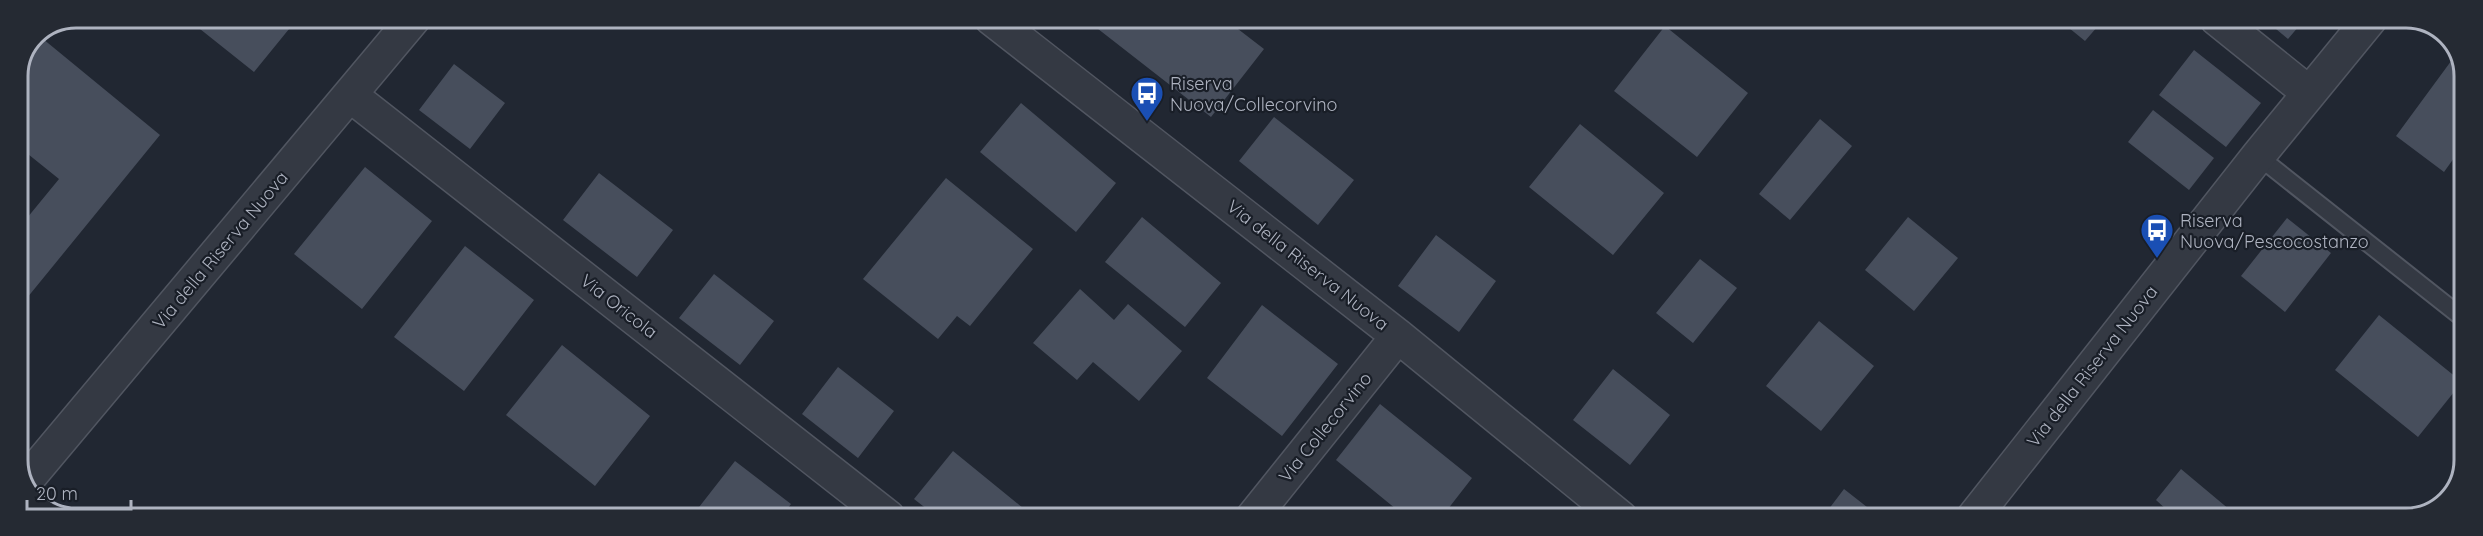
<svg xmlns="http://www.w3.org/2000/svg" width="2483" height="536" font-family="Quicksand,sans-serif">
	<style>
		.building { fill: #474e5c }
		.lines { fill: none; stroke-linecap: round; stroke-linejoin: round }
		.lane-casing { stroke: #515661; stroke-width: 20 }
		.street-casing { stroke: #515661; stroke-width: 36 }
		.lane { stroke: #343943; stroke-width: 16 }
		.street { stroke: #343943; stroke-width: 33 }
		.labels { text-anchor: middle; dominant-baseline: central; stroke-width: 4.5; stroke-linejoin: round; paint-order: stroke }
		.poi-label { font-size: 18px; fill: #aeb3c0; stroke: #191e27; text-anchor: start }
		.street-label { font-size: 18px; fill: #aeb3c0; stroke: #191e27 }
		.rim { fill: none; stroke: #aeb3c0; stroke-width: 3 }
	</style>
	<rect width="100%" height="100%" fill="#212732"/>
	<!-- building -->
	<path class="building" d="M209,18H298L254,72L200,29Z
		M1084,18L1225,19L1264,49L1211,117Z
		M2058,19H2104L2085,41Z
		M2264,19H2305L2288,39Z
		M1665,26L1748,93L1697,157L1614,91Z
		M37,34L160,135L18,309V229L59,179L18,146V76Z
		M2194,50L2261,103L2226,147L2159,95Z
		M2457,53L2465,69L2464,144L2444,172L2396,136Z
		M454,64L505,103L470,149L419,110Z
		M1021,103L1116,183L1076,232L980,152Z
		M2153,110L2214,158L2189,190L2128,142Z
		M1274,117L1354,180L1318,225L1239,161Z
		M1820,119L1852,146L1790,220L1759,194Z
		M1580,124L1664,193L1613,255L1529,187Z
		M365,167L432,221L362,309L294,254Z
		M599,173L673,230L637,277L563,220Z
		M946,178L1033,249L970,326L957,316L938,339L863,279Z
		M1142,217L1221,283L1185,327L1105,262Z
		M1908,217L1958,258L1914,311L1865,270Z
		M2287,218L2331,253L2285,312L2241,276Z
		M1436,235L1496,281L1459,332L1398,286Z
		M465,246L534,300L464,391L394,337Z
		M1700,259L1737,288L1693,343L1656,313Z
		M714,274L774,321L740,365L679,318Z
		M1080,289L1114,320L1128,304L1182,351L1139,401L1093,362L1077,380L1033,343Z
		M1262,305L1338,364L1282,436L1207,378Z
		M2379,315L2462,382L2418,437L2335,370Z
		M1819,321L1874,366L1821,431L1766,386Z
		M562,345L650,416L595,486L506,415Z
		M838,367L894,411L858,458L802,414Z
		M1613,369L1670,415L1630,465L1573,420Z
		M1380,404L1472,478L1441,518H1407L1336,460Z
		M953,451L1034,517H937L914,499Z
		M735,461L791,504L781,517H703L696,511Z
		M2181,469L2236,515L2233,518H2163L2168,511L2156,500Z
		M1844,489L1881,518H1822Z"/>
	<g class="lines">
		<defs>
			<path id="lane" d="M2258,156L2464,319"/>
			<path id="street" d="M991,18L1398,336L1621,518
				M2217,19L2309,93
				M350,95L888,517
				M25,482L414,18
				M1253,517L1398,336
				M1973,518L2258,156L2370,19"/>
		</defs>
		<!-- lane casing -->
		<use href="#lane" class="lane-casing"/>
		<!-- street casing -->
		<use href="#street" class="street-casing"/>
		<!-- lane -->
		<use href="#lane" class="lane"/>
		<!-- street -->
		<use href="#street" class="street"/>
	</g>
	<!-- icons -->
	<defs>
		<symbol id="bus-pin" viewBox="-11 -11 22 30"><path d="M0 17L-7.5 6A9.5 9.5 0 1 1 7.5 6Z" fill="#1a4fb4" stroke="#191e27"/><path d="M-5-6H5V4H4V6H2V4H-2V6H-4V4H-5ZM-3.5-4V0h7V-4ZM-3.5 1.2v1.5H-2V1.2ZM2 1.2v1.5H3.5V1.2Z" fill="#fff"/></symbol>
	</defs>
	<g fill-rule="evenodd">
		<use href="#bus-pin" x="1128" y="74" width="38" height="52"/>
		<use href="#bus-pin" x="2138" y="211" width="38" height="52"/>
	</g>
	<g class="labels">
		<!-- poi labels -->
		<g class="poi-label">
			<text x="1170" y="83">Riserva<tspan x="1170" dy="21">Nuova/Collecorvino</tspan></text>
			<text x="2180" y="220">Riserva<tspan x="2180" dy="21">Nuova/Pescocostanzo</tspan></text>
		</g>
		<!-- street labels -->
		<g class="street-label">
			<text transform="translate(220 250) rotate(-50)">Via della Riserva Nuova</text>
			<text transform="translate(1308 265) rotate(38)">Via della Riserva Nuova</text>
			<text transform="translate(619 306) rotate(38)">Via Oricola</text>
			<text transform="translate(2092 366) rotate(-52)">Via della Riserva Nuova</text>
			<text transform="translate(1325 427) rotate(-51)">Via Collecorvino</text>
		</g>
	</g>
	<!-- crop -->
	<path d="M0 0H2483V536H0ZM76 28H2406A48 48 0 0 1 2454 76V460A48 48 0 0 1 2406 508H76A48 48 0 0 1 28 460V76A48 48 0 0 1 76 28Z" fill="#252a33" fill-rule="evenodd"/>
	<path class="rim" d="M76 28H2406A48 48 0 0 1 2454 76V460A48 48 0 0 1 2406 508H76A48 48 0 0 1 28 460V76A48 48 0 0 1 76 28Z"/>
	<!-- scale -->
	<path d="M27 500v9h104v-9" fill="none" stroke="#aeb3c0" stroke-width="3"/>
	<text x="36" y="500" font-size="18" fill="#aeb3c0" stroke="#191e27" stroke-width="4.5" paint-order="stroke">20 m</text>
</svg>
